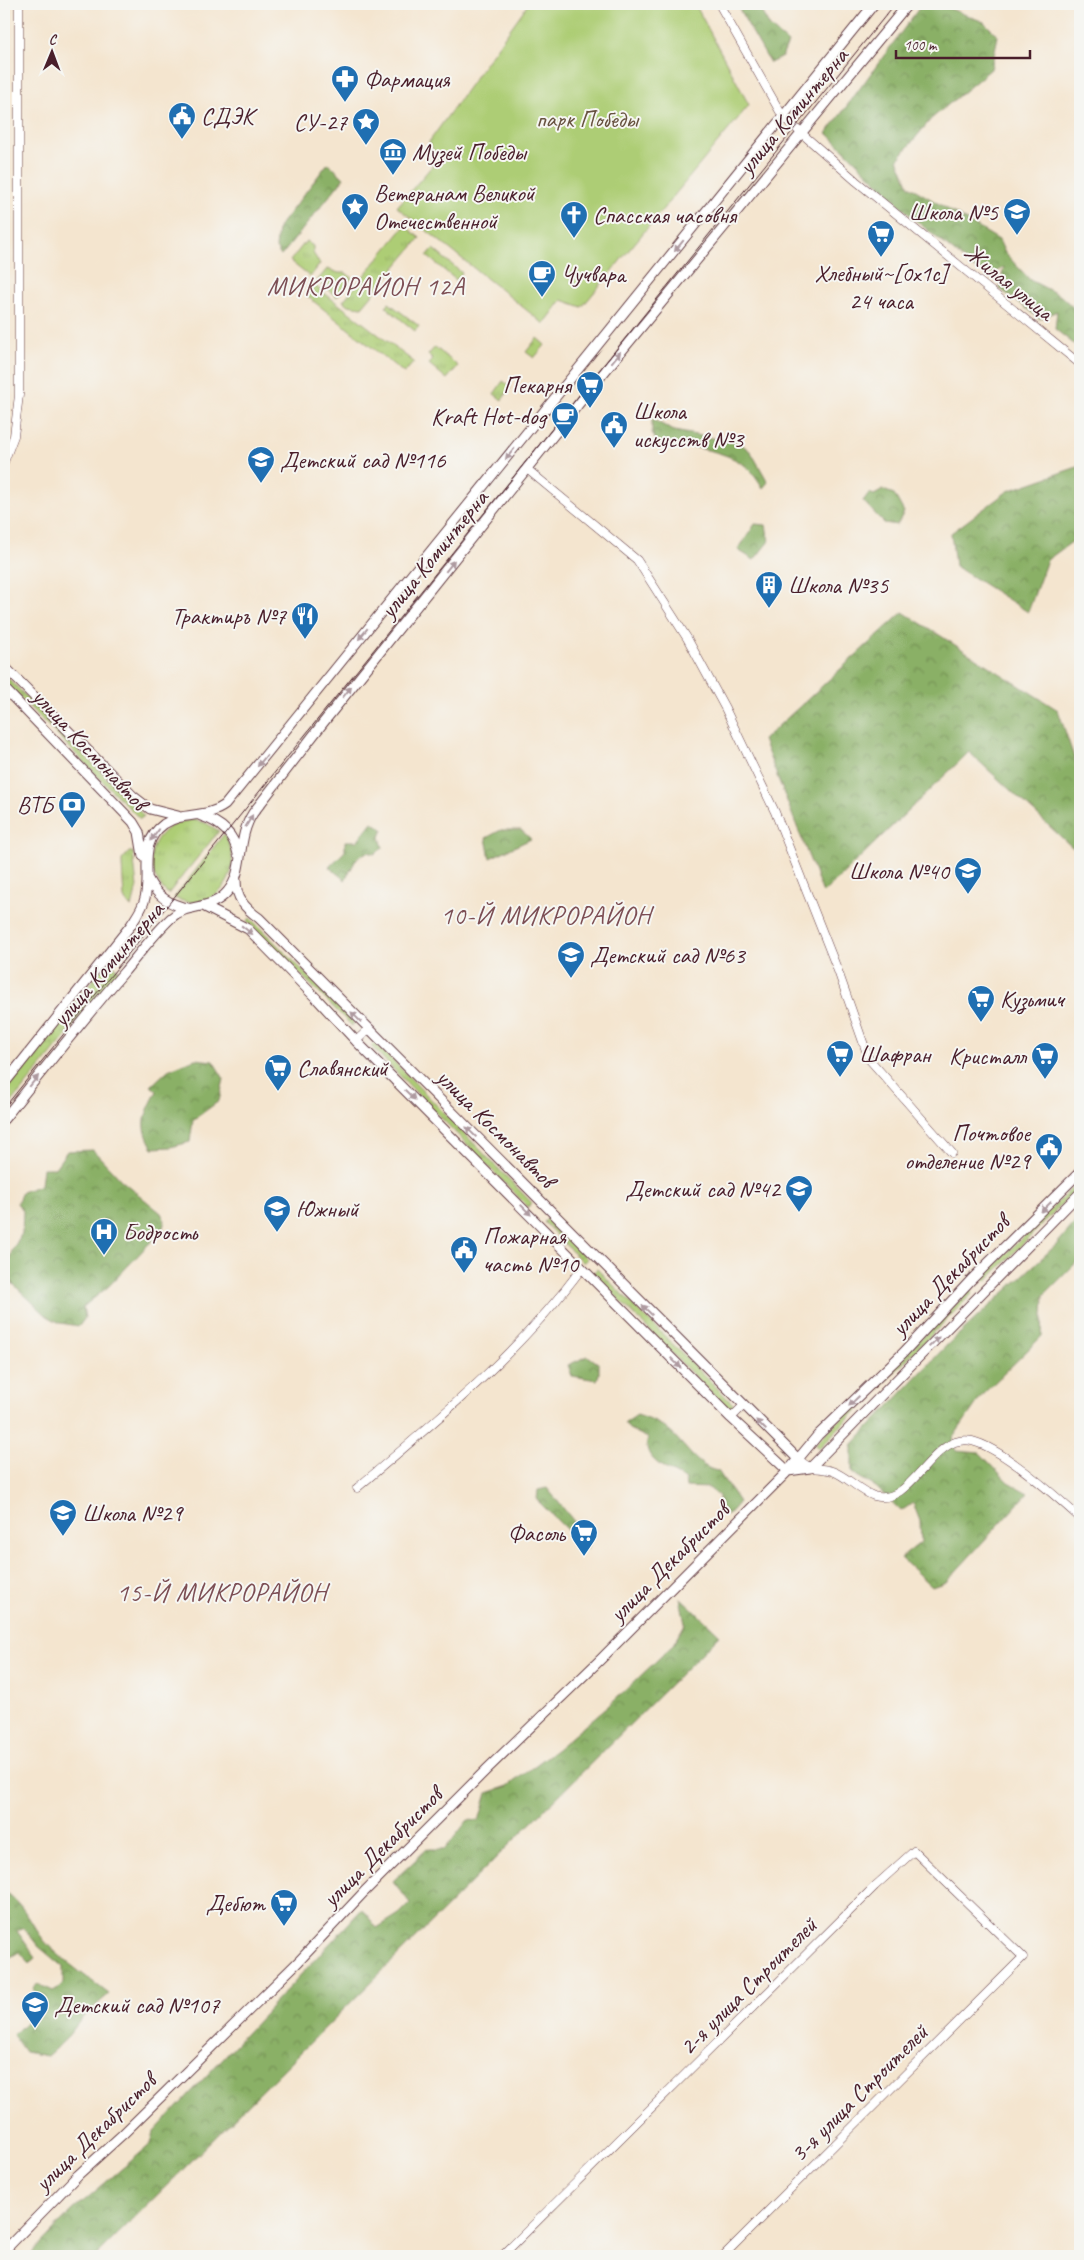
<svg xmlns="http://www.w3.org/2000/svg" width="1084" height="2260" font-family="Caveat,sans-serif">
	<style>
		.grass { fill: url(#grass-tufts); stroke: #7c7650 }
		.forest { fill: url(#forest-crowns); stroke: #6a6848 }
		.park { fill: #adcd75; stroke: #7c7650 }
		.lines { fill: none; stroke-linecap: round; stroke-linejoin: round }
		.minor-casing { stroke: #643d44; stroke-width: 9 }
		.tertiary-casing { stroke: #643d44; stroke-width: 11 }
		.minor { stroke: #fff; stroke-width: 8 }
		.tertiary { stroke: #fff; stroke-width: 9 }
		.tram { stroke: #4a1f2b; stroke-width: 1 }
		.oneway { fill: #ae9aa0 }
		.labels { text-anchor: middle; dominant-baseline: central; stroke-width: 4; stroke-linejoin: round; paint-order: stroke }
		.poi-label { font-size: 24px; fill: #4a1f2b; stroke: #f6f6f2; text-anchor: start }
		.street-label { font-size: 24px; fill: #4a1f2b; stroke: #f6f6f2 }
		.park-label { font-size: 24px; fill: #685341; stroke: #f6f6f2 }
		.quarter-label { font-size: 26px; letter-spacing: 1px; fill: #7c4e54; stroke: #f6f6f2 }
	</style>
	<defs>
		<pattern id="grass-tufts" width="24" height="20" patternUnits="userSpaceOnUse" patternTransform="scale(1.25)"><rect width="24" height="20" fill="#adcd75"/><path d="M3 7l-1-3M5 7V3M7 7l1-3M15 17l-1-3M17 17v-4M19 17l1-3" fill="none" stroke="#96b065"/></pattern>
		<pattern id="forest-crowns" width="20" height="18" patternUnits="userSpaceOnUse" patternTransform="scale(1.25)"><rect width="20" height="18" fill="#8ab066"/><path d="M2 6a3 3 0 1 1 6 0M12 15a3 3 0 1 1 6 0" fill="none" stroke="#738f54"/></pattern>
	</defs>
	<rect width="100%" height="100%" fill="#f6f6f2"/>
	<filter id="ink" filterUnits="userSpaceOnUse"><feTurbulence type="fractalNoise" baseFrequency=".02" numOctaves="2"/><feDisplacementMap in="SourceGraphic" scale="10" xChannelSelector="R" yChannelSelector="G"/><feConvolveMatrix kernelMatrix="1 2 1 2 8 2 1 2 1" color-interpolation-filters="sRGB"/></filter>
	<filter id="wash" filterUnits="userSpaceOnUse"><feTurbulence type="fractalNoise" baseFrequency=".0096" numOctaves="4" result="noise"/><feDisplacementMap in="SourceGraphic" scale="20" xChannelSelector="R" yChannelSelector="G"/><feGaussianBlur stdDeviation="1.12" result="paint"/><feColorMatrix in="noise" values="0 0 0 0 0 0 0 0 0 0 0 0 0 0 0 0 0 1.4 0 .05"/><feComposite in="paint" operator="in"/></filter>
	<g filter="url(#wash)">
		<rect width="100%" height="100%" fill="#f4e5cf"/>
		<!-- grass -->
		<path class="grass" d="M405,226L420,238L362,307L348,305L343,301Z
			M306,241L313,246V253L320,264L310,277L290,261Z
			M433,249L462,273L456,280L427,256Z
			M327,269L339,273H346L352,278L337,297L317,281Z
			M315,286L414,362L404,373L307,296Z
			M389,303L419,326L415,331L386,307Z
			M537,338L545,345L534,358L526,352Z
			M435,347L458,366L447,379L429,364L433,360L428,355Z
			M503,381L511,387L502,400L494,394Z
			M4,674L144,816L140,819L4,681Z
			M194,820L206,823L219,831L168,894C137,866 151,822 194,820Z
			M224,834C248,872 216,916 174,898Z
			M129,852H133L137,887L132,907L126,902L124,898L122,865V860Z
			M250,918L354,1021L352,1026L247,921Z
			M109,960L119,971L4,1112V1090Z
			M375,1042L532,1203L528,1207L371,1046Z
			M1080,1180V1186L986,1281L982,1278Z
			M548,1218L587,1259L583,1263L544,1222Z
			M597,1269L736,1407L730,1412L593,1273Z
			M970,1290L973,1293L819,1448L815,1444Z"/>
		<!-- forest -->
		<path class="forest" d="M736,4H757L770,27L788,43L782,57L770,63Z
			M922,4H938L984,22L998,36L991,69L931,119L898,159L909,186L999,240L1005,253L1030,280L1061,296L1080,314V349L1055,329L1057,311L1040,319L999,288L1004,267L993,274L975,269L913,218L827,133Z
			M328,163L344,178L281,256L276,248L278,228Z
			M652,419L674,431L740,443L751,452L768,482L763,488C760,483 756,477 752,472C733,450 685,445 658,444L652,433Z
			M1080,466V536L1047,560L1028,612L955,566L951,533L1008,491Z
			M883,490L894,494L904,512L897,525L884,523L863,501L869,493L874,495Z
			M755,524L766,525L769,541L754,560L738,550Z
			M903,612L1058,710L1080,775V838L1073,848L969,752L823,893L763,740Z
			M372,822L383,829L380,837L383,848L374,854L367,852L357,858L345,880L329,867L345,851V841H357Z
			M501,830H521L531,839L490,858L486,838Z
			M195,1059L213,1061L224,1079L219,1101L193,1120L190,1142L171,1147L153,1148C138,1124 146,1113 157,1091L151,1086L168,1070Z
			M93,1150L121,1180L161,1213L165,1221L162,1230L109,1286L83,1307L85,1318L79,1326L60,1323L47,1316L12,1283L9,1262L12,1251L22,1233L23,1211L17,1203L22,1192L41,1185L43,1168H55L67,1151Z
			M1080,1217V1259L1044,1295L1042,1336L983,1394L952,1439L956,1451L980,1453L1008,1482L1028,1493L946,1582L932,1587L901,1558L921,1542L920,1521L913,1503L901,1511L876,1487L852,1473V1445L947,1345L1056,1245Z
			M588,1356L599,1364V1374L597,1380L572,1376L568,1365Z
			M637,1415C649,1419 660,1423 669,1431C685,1444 697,1468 718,1471L739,1502L727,1516L719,1504V1496L709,1488L686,1487L685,1479C669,1470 641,1460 648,1438L629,1429L625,1423Z
			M547,1488L589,1540L587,1550L537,1500L538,1490Z
			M680,1597L720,1635L96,2256H29L72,2211L151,2144L154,2132L362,1909L377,1928L399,1914L410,1903L393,1881L427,1849H445L468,1820L479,1821L487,1793L508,1786L557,1749L614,1701L672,1646L685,1624Z
			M4,1891C26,1904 33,1931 51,1948C69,1965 90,1979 109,1994L83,2017L64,2041L47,2056L25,2052L13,2035L34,2014L40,2003L33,1988L38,1984L53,1991L63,1985V1967L38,1946L24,1928L17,1931L36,1958L30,1963L19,1952L4,1961V1951L11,1948L10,1940L4,1939Z"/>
		<!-- park -->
		<path class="park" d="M528,4H695L749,105L582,307L562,300L544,324L397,207L438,159L429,142Z"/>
	</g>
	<g filter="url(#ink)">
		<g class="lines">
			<defs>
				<path id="minor" d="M719,4L783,117L856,181L1080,364
					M4,462L14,436L19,395V4
					M527,469L637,560L687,638L725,708L775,812L838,971L869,1059L952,1153
					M356,1041L369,1029
					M731,1418L743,1406
					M797,1458C802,1462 807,1467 813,1468C819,1469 826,1469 832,1471C847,1476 859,1491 874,1496C913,1508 931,1432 972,1441C1002,1448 1057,1497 1080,1518
					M357,1488C437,1420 519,1353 582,1268
					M502,2256L875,1886L914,1851L1023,1957L723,2256"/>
				<path id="tertiary" d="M4,666L133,796L150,809L178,816
					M4,688L133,822L139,832L143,856
					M201,816C220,822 234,834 238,854
					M148,879C157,896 169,905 188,908
					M236,880C236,899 245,908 259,918L797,1458
					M205,907L248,929L317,999L356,1041L731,1418L788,1471
					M4,1084L131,925C136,917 143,908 145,898C152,872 137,844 164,824C183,811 206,819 225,805L874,4
					M4,1119C43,1070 83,1020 124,972C139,954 154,934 171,918C188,902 211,912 228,891C245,871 236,839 253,813L323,723L601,376L908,4
					M788,1471L810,1468L1080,1193
					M4,2251L78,2175L123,2134L299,1961L364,1892L487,1769L600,1660L788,1471L818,1435L903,1353L971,1280L1080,1172"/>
			</defs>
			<!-- minor casing -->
			<use href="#minor" class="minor-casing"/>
			<!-- tertiary casing -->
			<use href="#tertiary" class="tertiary-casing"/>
			<!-- minor -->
			<use href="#minor" class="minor"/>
			<!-- tertiary -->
			<use href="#tertiary" class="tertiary"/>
			<!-- tram -->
			<path class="tram" d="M4,1108L895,4"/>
		</g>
		<!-- one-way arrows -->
		<defs><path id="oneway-solid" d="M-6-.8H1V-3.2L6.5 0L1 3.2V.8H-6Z" transform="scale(1.25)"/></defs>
		<g class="oneway">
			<use href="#oneway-solid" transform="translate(679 246) rotate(129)"/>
			<use href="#oneway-solid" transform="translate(616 357) rotate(-51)"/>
			<use href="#oneway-solid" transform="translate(510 454) rotate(129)"/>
			<use href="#oneway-solid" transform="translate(450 566) rotate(-52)"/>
			<use href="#oneway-solid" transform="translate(363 634) rotate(129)"/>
			<use href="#oneway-solid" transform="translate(347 692) rotate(-51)"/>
			<use href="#oneway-solid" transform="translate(262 761) rotate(129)"/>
			<use href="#oneway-solid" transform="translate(249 821) rotate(-60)"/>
			<use href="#oneway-solid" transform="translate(155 835) rotate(126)"/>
			<use href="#oneway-solid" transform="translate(247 930) rotate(38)"/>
			<use href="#oneway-solid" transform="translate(356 1017) rotate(-135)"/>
			<use href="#oneway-solid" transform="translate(34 1081) rotate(-51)"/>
			<use href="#oneway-solid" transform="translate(410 1095) rotate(45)"/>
			<use href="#oneway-solid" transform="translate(471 1132) rotate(-136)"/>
			<use href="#oneway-solid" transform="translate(1046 1207) rotate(135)"/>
			<use href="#oneway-solid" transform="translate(526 1210) rotate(45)"/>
			<use href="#oneway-solid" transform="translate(647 1310) rotate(-135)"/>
			<use href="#oneway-solid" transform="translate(934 1342) rotate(-45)"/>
			<use href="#oneway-solid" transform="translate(676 1363) rotate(45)"/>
			<use href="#oneway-solid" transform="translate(854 1401) rotate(136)"/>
			<use href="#oneway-solid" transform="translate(761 1425) rotate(-135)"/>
		</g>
	</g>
	<!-- icons -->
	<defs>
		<symbol id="pharmacy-pin" viewBox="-11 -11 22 30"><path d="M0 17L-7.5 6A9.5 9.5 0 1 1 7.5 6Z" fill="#1f6fb2" stroke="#f6f6f2"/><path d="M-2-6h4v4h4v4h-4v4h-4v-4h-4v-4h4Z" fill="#fff"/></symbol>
		<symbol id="civic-pin" viewBox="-11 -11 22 30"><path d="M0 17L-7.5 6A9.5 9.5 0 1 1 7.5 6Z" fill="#1f6fb2" stroke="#f6f6f2"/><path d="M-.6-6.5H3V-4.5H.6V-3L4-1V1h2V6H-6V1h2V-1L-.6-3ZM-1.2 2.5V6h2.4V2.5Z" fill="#fff"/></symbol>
		<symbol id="sight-pin" viewBox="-11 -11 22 30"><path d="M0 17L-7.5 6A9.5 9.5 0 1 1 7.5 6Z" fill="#1f6fb2" stroke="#f6f6f2"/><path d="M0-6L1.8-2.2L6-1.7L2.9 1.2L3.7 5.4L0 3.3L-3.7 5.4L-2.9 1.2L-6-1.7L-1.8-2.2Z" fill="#fff"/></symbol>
		<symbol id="museum-pin" viewBox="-11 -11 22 30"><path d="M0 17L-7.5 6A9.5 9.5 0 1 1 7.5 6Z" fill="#1f6fb2" stroke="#f6f6f2"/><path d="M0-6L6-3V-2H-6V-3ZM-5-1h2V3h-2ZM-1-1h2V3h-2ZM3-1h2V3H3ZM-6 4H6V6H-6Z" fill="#fff"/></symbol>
		<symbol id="school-pin" viewBox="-11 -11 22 30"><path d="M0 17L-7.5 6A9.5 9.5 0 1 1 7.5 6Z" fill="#1f6fb2" stroke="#f6f6f2"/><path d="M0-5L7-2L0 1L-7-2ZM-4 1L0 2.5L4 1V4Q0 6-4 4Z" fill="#fff"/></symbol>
		<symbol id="church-pin" viewBox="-11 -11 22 30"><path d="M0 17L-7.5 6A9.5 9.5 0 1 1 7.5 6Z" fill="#1f6fb2" stroke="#f6f6f2"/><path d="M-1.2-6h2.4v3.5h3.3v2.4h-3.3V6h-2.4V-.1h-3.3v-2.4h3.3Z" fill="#fff"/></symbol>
		<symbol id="supermarket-pin" viewBox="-11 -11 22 30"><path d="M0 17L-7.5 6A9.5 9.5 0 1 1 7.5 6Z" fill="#1f6fb2" stroke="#f6f6f2"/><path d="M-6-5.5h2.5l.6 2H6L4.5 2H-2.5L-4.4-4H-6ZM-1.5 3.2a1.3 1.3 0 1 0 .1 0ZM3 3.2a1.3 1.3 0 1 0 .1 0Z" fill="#fff"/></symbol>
		<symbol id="cafe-pin" viewBox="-11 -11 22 30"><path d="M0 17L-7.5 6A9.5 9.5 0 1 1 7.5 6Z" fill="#1f6fb2" stroke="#f6f6f2"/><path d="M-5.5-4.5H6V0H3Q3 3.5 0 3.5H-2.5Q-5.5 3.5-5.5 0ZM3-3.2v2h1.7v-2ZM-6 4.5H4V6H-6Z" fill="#fff"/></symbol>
		<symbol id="building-pin" viewBox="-11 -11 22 30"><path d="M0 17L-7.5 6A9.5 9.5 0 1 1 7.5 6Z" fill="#1f6fb2" stroke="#f6f6f2"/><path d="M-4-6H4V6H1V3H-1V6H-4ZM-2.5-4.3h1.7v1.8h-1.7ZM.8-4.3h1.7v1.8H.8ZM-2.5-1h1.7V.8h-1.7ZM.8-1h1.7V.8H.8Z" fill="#fff"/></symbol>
		<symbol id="restaurant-pin" viewBox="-11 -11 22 30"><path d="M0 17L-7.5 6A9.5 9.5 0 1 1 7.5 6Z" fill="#1f6fb2" stroke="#f6f6f2"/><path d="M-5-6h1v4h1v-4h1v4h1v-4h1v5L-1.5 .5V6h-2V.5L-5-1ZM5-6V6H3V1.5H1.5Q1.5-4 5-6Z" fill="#fff"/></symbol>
		<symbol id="bank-pin" viewBox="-11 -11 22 30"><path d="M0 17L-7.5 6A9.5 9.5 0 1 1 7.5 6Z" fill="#1f6fb2" stroke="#f6f6f2"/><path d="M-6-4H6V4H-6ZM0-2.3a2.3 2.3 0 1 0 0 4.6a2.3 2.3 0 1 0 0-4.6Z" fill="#fff"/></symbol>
		<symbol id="hospital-pin" viewBox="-11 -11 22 30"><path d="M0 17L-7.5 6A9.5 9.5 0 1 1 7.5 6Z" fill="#1f6fb2" stroke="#f6f6f2"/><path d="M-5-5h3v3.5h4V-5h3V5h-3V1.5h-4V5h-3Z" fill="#fff"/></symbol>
	</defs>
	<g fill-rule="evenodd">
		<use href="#pharmacy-pin" x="329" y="63" width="32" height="43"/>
		<use href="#civic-pin" x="166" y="100" width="32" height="43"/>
		<use href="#sight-pin" x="350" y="106" width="32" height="43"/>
		<use href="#museum-pin" x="377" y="136" width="32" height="43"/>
		<use href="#sight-pin" x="339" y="191" width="32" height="43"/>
		<use href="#school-pin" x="1001" y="196" width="32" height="43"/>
		<use href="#church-pin" x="558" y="199" width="32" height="43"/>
		<use href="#supermarket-pin" x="865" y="218" width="32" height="43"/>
		<use href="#cafe-pin" x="526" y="258" width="32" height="43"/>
		<use href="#supermarket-pin" x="574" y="369" width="32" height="43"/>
		<use href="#cafe-pin" x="549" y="400" width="32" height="43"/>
		<use href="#civic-pin" x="598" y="409" width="32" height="43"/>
		<use href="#school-pin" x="245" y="444" width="32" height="43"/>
		<use href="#building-pin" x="753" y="569" width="32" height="43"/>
		<use href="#restaurant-pin" x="289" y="600" width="32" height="43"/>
		<use href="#bank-pin" x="56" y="789" width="32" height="43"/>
		<use href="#school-pin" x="952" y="855" width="32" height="43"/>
		<use href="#school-pin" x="555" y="939" width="32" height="43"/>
		<use href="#supermarket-pin" x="965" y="983" width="32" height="43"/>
		<use href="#supermarket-pin" x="824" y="1038" width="32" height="43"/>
		<use href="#supermarket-pin" x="1029" y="1040" width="32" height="43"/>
		<use href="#supermarket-pin" x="262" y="1052" width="32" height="43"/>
		<use href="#civic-pin" x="1033" y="1131" width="32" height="43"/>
		<use href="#school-pin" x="783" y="1173" width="32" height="43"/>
		<use href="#school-pin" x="261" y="1193" width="32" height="43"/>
		<use href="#hospital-pin" x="88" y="1216" width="32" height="43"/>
		<use href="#civic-pin" x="448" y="1234" width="32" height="43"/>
		<use href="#school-pin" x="47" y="1497" width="32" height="43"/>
		<use href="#supermarket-pin" x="568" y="1517" width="32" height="43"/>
		<use href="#supermarket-pin" x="268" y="1887" width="32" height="43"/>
		<use href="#school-pin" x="19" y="1989" width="32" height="43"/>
	</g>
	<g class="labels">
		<!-- poi labels -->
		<g class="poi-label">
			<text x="364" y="79">Фармация</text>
			<text x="201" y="116">СДЭК</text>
			<text x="347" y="122" text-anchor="end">СУ-27</text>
			<text x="412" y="152">Музей Победы</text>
			<text x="374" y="193">Ветеранам Великой<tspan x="374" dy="28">Отечественной</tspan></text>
			<text x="998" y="212" text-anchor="end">Школа №5</text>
			<text x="593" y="215">Спасская часовня</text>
			<text x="881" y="273" text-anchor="middle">Хлебный~[0x1c]<tspan x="881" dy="28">24 часа</tspan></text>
			<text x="561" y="274">Чучвара</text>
			<text x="571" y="385" text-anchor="end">Пекарня</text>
			<text x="633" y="411">Школа<tspan x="633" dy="28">искусств №3</tspan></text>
			<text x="546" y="416" text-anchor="end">Kraft Hot-dog</text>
			<text x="280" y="460">Детский сад №116</text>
			<text x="788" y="585">Школа №35</text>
			<text x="286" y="616" text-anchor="end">Трактиръ №7</text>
			<text x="53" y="805" text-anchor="end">ВТБ</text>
			<text x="949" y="871" text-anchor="end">Школа №40</text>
			<text x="590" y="955">Детский сад №63</text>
			<text x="1000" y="999">Кузьмич</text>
			<text x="859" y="1054">Шафран</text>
			<text x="1026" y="1056" text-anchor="end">Кристалл</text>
			<text x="297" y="1068">Славянский</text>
			<text x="1030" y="1133" text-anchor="end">Почтовое<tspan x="1030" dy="28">отделение №29</tspan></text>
			<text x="780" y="1189" text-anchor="end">Детский сад №42</text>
			<text x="296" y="1209">Южный</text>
			<text x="123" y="1232">Бодрость</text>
			<text x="483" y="1236">Пожарная<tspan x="483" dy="28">часть №10</tspan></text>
			<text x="82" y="1513">Школа №29</text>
			<text x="565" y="1533" text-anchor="end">Фасоль</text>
			<text x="265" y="1903" text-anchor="end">Дебют</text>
			<text x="54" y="2005">Детский сад №107</text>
		</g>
		<!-- street labels -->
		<g class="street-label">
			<text transform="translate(793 111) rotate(-50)">улица Коминтерна</text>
			<text transform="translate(1009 282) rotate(39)">Жилая улица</text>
			<text transform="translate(434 554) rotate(-51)">улица Коминтерна</text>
			<text transform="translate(90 749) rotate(47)">улица Космонавтов</text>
			<text transform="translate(108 964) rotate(-49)">улица Коминтерна</text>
			<text transform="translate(496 1128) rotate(45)">улица Космонавтов</text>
			<text transform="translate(950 1275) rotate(-46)">улица Декабристов</text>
			<text transform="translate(669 1562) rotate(-45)">улица Декабристов</text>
			<text transform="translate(382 1847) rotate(-45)">улица Декабристов</text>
			<text transform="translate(748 1986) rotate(-45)">2-я улица Строителей</text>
			<text transform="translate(859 2093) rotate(-45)">3-я улица Строителей</text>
			<text transform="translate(95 2132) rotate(-44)">улица Декабристов</text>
		</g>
		<!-- park labels -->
		<g class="park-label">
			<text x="587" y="119">парк Победы</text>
		</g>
		<!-- quarter labels -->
		<g class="quarter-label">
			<text x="366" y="286">МИКРОРАЙОН 12А</text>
			<text x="546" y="915">10-Й МИКРОРАЙОН</text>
			<text x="222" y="1592">15-Й МИКРОРАЙОН</text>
		</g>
	</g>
	<!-- margin -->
	<rect width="1084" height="2260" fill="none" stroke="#f6f6f2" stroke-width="20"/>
	<!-- north arrow -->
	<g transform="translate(52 52) rotate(1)" stroke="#f6f6f2" stroke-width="4" paint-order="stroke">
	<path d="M0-4L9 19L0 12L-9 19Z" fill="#4a1f2b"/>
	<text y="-8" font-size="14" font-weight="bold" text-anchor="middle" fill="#4a1f2b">С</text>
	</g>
	<!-- scale -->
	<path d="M896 50v8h134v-8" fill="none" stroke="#4a1f2b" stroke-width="2.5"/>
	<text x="904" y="50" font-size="15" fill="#4a1f2b" stroke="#f6f6f2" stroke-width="4" paint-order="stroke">100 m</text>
</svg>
